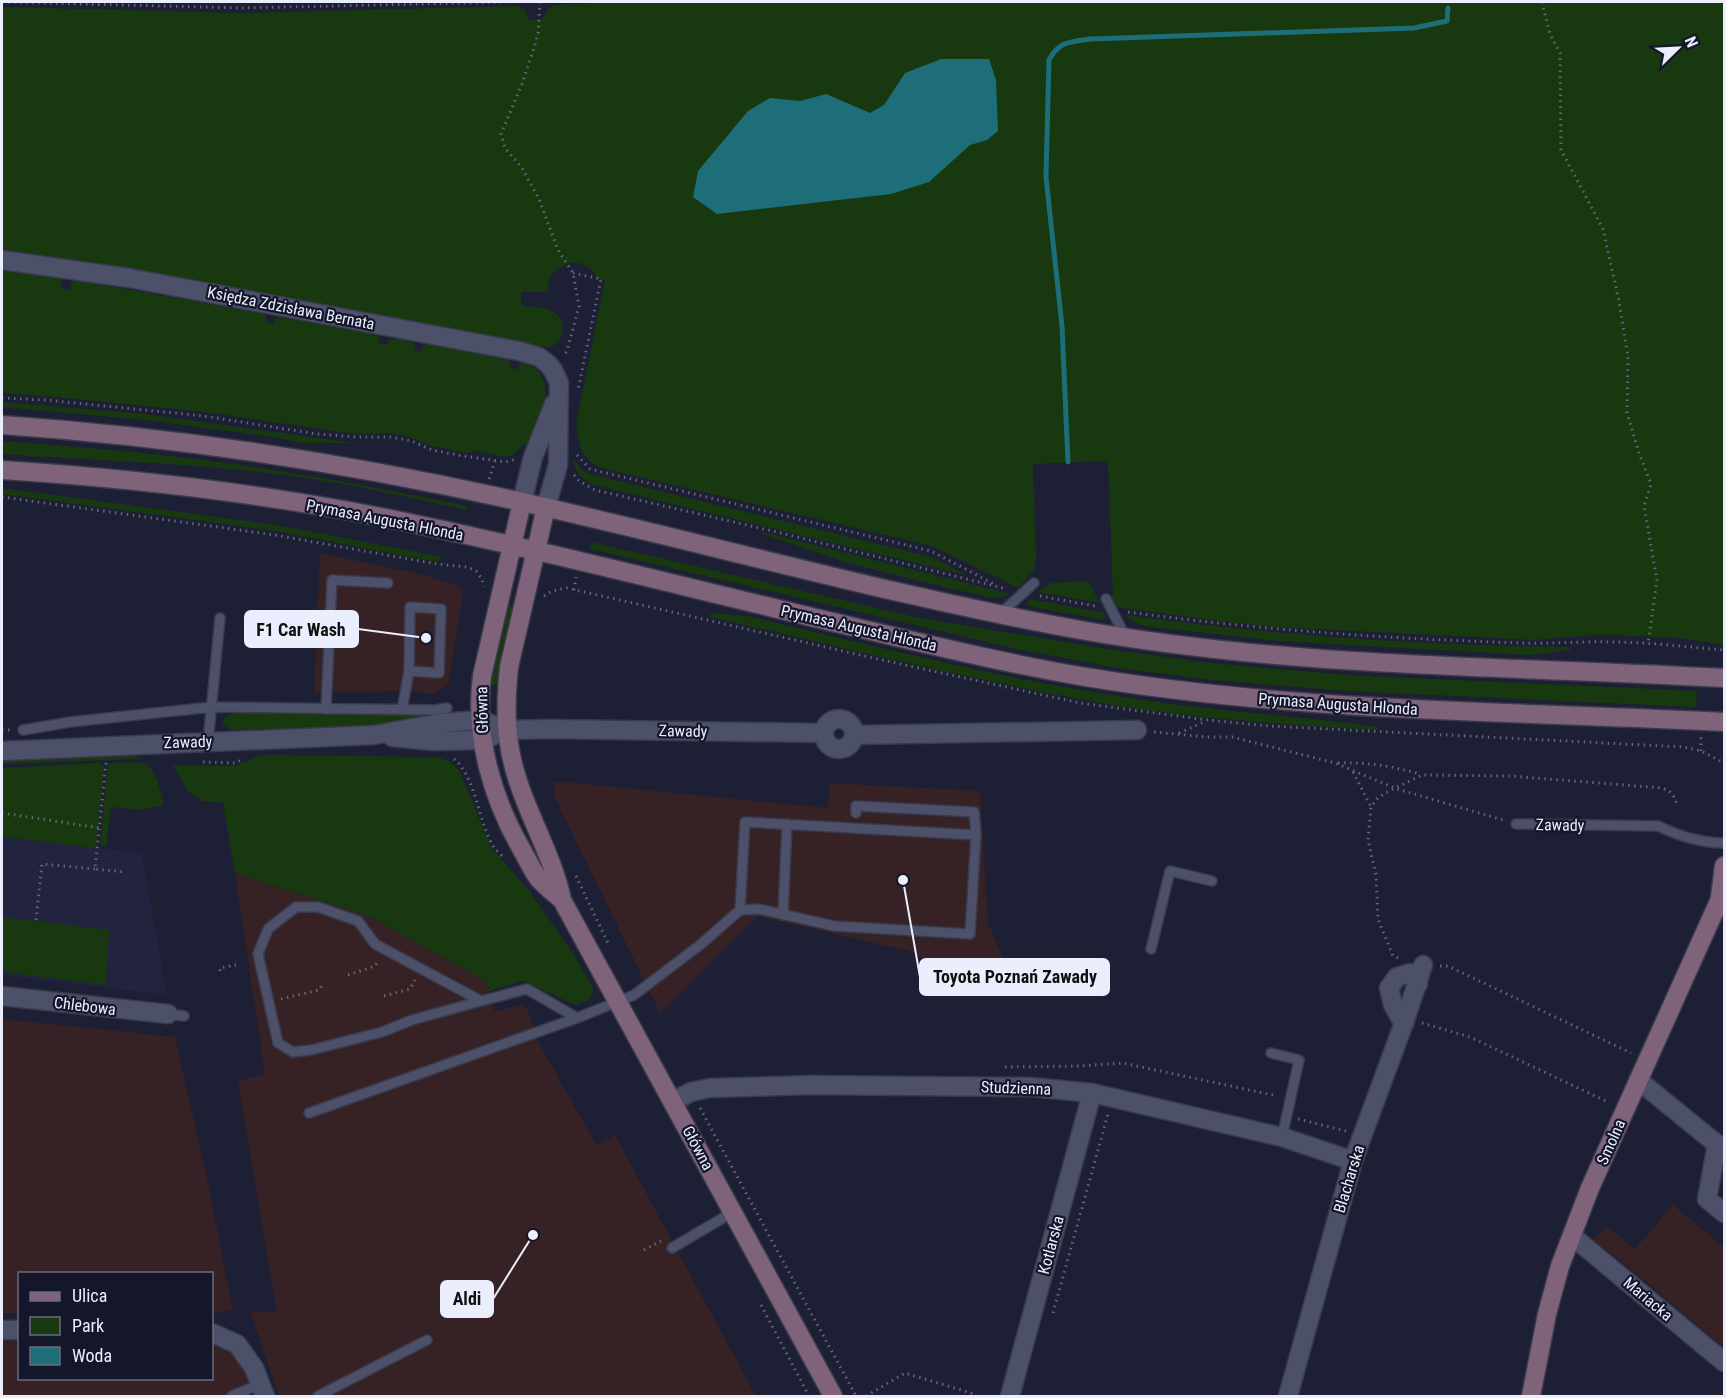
<svg xmlns="http://www.w3.org/2000/svg" width="1726" height="1398" font-family="'Roboto Condensed',sans-serif">
	<style>
		.commercial { fill: #362225 }
		.industrial { fill: #362224 }
		.built { fill: #21233f }
		.green { fill: #183910 }
		.water { fill: #1e6e7a }
		.lines { fill: none; stroke-linecap: round; stroke-linejoin: round }
		.stream { stroke: #1e6e7a; stroke-width: 5 }
		.lane-casing { stroke: #393b4d; stroke-width: 12 }
		.street-casing { stroke: #393b4d; stroke-width: 21 }
		.secondary-casing { stroke: #393b4d; stroke-width: 21 }
		.path { stroke: #646679; stroke-width: 3; stroke-dasharray: 1.5 4.5; stroke-linecap: butt }
		.lane { stroke: #4c5069; stroke-width: 9 }
		.street { stroke: #4c5069; stroke-width: 18 }
		.secondary { stroke: #7f637a; stroke-width: 18 }
		.labels { text-anchor: middle; dominant-baseline: central; stroke-width: 4.5; stroke-linejoin: round; paint-order: stroke }
		.street-label { font-size: 16px; fill: #ebeefd; stroke: #14162a }
		.leader { fill: none; stroke: #ebeefd; stroke-width: 2 }
		.callout-dot { fill: #ebeefd; stroke: #14162a; stroke-width: 2 }
		.callout { fill: #ebeefd; stroke: #ebeefd; stroke-width: 2 }
		.callout-label { font-size: 18px; text-anchor: middle; font-weight: bold; fill: #111 }
	</style>
	<rect width="100%" height="100%" fill="#1d1f34"/>
	<!-- commercial -->
	<path class="commercial" d="M320,553L424,575L454,585L463,590L449,683L435,694L412,691L314,692Z
		M554,781L828,808L830,783L980,791L988,923L1017,992L979,990L909,951L757,916L660,1013L554,796Z
		M235,873L371,917L486,981L489,988L485,994L488,1004L495,1007L494,1012L265,1074Z
		M615,1135L692,1278L487,1393L453,1330L457,1328L412,1250Z"/>
	<!-- industrial -->
	<path class="industrial" d="M520,1005L527,1008L537,1040L597,1146L412,1250L457,1327L453,1330L487,1393L692,1278L756,1396H279L250,1312H277L238,1081Z
		M2,1019L175,1037L207,1178L233,1311L212,1312V1274H20L19,1313H2Z
		M1673,1205L1724,1247V1348L1637,1274L1593,1240L1607,1226L1635,1249Z
		M2,1340H19L20,1378H212V1340H239L251,1396H2Z"/>
	<!-- built -->
	<path class="built" d="M2,837L142,853L167,995L2,975Z"/>
	<!-- green -->
	<path class="green" d="M620,2H1724V645L1681,638L1612,635H1593L1534,640L1276,627L1212,620L1117,607L1112,597L1113,596L1108,461L1033,464L1036,560L1034,570L1018,588L932,546L602,468C581,458 579,447 576,425L605,280L598,279C590,265 580,260 565,265C559,268 553,271 550,278C548,282 548,288 547,292H521L522,306C546,307 572,311 559,342L551,347H543L114,266L2,249V7L242,13L516,6L525,10L529,20H542L547,10L555,5Z
		M2,270L61,277L62,289L70,290L71,283L75,280L265,314L267,323L274,324L275,319L279,317L378,335L380,338L379,344L387,345L389,340C395,336 410,339 415,344L414,350L421,352L423,346L427,344L508,359L511,368L519,369V365L523,361C539,368 546,380 546,397L529,445L524,443L514,454L506,457L475,451L466,453L433,446L406,436L392,433L355,434L205,412L46,396L2,393Z
		M2,402L145,414L354,443H302L273,437L146,420L2,407Z
		M2,441C99,448 196,457 292,473C350,482 409,494 467,506L466,510C408,497 350,484 292,476C196,463 98,461 2,454Z
		M572,457L581,469L590,474L931,557L969,576L595,485C580,479 575,472 572,457Z
		M2,488L276,525L443,557L437,562L276,531L2,494Z
		M762,532L1010,594L1004,597H988L924,582L845,562L762,534Z
		M591,542L920,618L1114,650L1211,663L1346,675L1697,691L1696,707L1345,691L1212,680L1111,667L1017,649L590,549Z
		M1088,581L1100,603L1037,592L1051,583Z
		M1030,599L1104,613L1106,617L1103,620L1028,606L1027,601Z
		M506,604L514,606L501,660L498,685L491,684L493,660Z
		M711,613L747,616C878,647 1010,681 1143,700C1221,712 1300,716 1379,727L1378,730C1278,724 1178,718 1079,699C955,676 833,645 710,617Z
		M1123,615C1271,634 1420,646 1570,647V650L1530,655L1279,641L1151,627L1140,625Z
		M238,712L437,716C374,731 298,728 232,730L222,724C225,716 230,714 238,712Z
		M131,753L140,759L2,764V760Z
		M260,755L437,757L451,762L460,772L492,849L528,889L574,955L593,988V993L587,1001L575,1005L523,981L495,989L485,994L489,988L486,981L371,917L235,873L223,803L202,801L187,790L173,765L236,766Z
		M99,763L104,767L96,848L2,837V768Z
		M113,763H145C158,774 160,790 164,805L141,810L111,807L106,846L100,845L108,765Z
		M2,917L109,930L106,985L2,972Z"/>
	<!-- water -->
	<path class="water" d="M941,59H989L996,80L998,131L987,140L970,145L929,182L891,194L717,214L693,197L698,171L748,111L770,98L800,101L826,94L870,113L884,105L905,73Z"/>
	<g class="lines">
		<!-- stream -->
		<path class="stream" d="M1068,462L1062,326L1046,177L1049,60C1059,41 1070,42 1090,39L1414,28L1447,21L1448,8"/>
		<defs>
			<path id="lane" d="M1106,599L1125,636
				M1000,614L1034,583
				M326,709L332,580L388,583
				M402,710L409,671L410,607L441,609L439,673L409,671
				M23,730L70,722L212,707L435,710L447,708
				M208,742L220,618
				M856,813V806L974,812L976,835
				M1516,824L1658,826C1679,836 1700,843 1724,843
				M783,915L787,824
				M1151,949L1170,871L1212,881
				M481,1001L412,1020L382,1032L311,1050L293,1052L278,1043L258,954L268,929L296,907H318L358,921L375,944L481,1001L527,989L577,1018
				M168,1014L184,1016
				M1271,1053L1299,1060L1282,1137
				M309,1113L577,1018L634,995L700,945L740,910L745,822L976,835L970,934L834,926L759,909L740,910
				M672,1248L733,1212
				M232,1396L260,1384
				M318,1396L427,1340"/>
			<path id="street" d="M2,260L129,278L519,351L539,357L548,364L553,370L559,383L558,465L546,507
				M522,502L533,457L554,404
				M824 734a15 15 0 1 1 30 0a15 15 0 1 1-30 0Z
				M854,735L1137,730
				M392,737L434,741L483,740L506,730L549,729L823,733
				M2,751L374,735L440,723L481,720L506,730
				M2,996L168,1014
				M1404,1024L1393,1005L1389,988L1397,977L1410,973L1418,984
				M1638,1080L1724,1150
				M673,1101L691,1092L710,1088L810,1085L1031,1087L1092,1093L1282,1137L1353,1161
				M1717,1144L1707,1199L1724,1213
				M1572,1236L1724,1362
				M2,1330H20
				M212,1333L237,1344L254,1368L265,1396
				M1010,1396L1092,1093
				M1288,1396L1353,1161L1405,1020L1423,965"/>
			<path id="secondary" d="M2,425C177,437 350,463 522,502C710,544 896,597 1086,631C1297,668 1512,666 1724,678
				M2,470C127,478 252,492 376,516C536,548 695,590 854,627C931,645 1008,664 1086,677C1297,712 1511,711 1724,722
				M522,502L482,676C474,736 492,798 522,850C527,859 532,870 538,878C545,886 554,893 562,900
				M546,507L509,667C505,705 505,741 517,778C530,820 553,857 562,900L833,1396
				M1720,897L1724,866
				M1531,1396L1547,1314L1560,1266L1590,1188L1724,890"/>
		</defs>
		<!-- lane casing -->
		<use href="#lane" class="lane-casing"/>
		<!-- street casing -->
		<use href="#street" class="street-casing"/>
		<!-- secondary casing -->
		<use href="#secondary" class="secondary-casing"/>
		<!-- path -->
		<path class="path" d="M2,2L242,8L511,2
			M540,2L538,33L534,48L522,84L501,134L505,148L522,168L539,199L558,250L573,273L579,306L567,351L564,355
			M1542,2L1550,34L1560,53L1561,150L1603,229L1619,301L1628,357L1627,413L1639,453L1651,484L1644,506L1657,580L1648,644
			M573,273L601,279L578,390
			M2,398L45,400L204,416L317,434L358,437H390L412,441L432,450L463,456L506,462L516,459
			M577,455L590,469L931,551L996,585
			M574,475L579,481L595,490L777,532L1007,589
			M489,479L495,461
			M2,497L275,535L437,564L467,567L476,571L482,579L484,587
			M574,590L576,577
			M544,596L552,591L567,588L882,660L1080,703L1208,720L1269,726L1684,747L1701,751L1724,763
			M1040,596L1095,606
			M1128,612C1260,630 1391,639 1524,643C1553,644 1582,641 1611,642C1649,642 1687,647 1724,650
			M2,730H12
			M1154,732L1206,737H1232L1335,763L1397,789L1503,820
			M1179,733L1206,721
			M1701,751V737
			M454,759C476,776 479,826 495,849C498,852 502,856 505,859
			M203,762L235,763L243,759
			M106,763L95,869L125,872
			M1338,763C1367,762 1392,766 1420,774
			M1353,772L1371,807
			M2,813L100,828
			M576,876L608,943
			M36,920L42,864L95,869
			M1398,958L1393,956L1378,919L1376,875L1368,840L1371,807L1377,799L1385,793L1422,775L1510,776L1662,788C1671,791 1674,795 1677,805
			M1440,966H1448L1631,1053
			M220,971V968L236,965
			M348,975L375,966L378,961
			M384,996L410,989L415,980
			M281,999L319,990L323,984
			M1422,1023L1470,1037L1608,1102
			M1005,1067L1080,1066L1123,1063L1277,1096
			M700,1108L856,1396
			M1298,1119L1346,1131
			M644,1250L661,1241
			M761,1305L809,1396
			M1053,1313L1108,1114
			M866,1396L905,1373L971,1393L973,1396"/>
		<!-- lane -->
		<use href="#lane" class="lane"/>
		<!-- street -->
		<use href="#street" class="street"/>
		<!-- secondary -->
		<use href="#secondary" class="secondary"/>
	</g>
	<g class="labels">
		<!-- street labels -->
		<g class="street-label">
			<text transform="translate(291 308) rotate(11)">Księdza Zdzisława Bernata</text>
			<text transform="translate(385 520) rotate(11)">Prymasa Augusta Hlonda</text>
			<text transform="translate(859 628) rotate(13)">Prymasa Augusta Hlonda</text>
			<text transform="translate(1338 704) rotate(4)">Prymasa Augusta Hlonda</text>
			<text transform="translate(482 710) rotate(-91)">Główna</text>
			<text transform="translate(683 731) rotate(1)">Zawady</text>
			<text transform="translate(188 742) rotate(-2)">Zawady</text>
			<text transform="translate(1560 825) rotate(1)">Zawady</text>
			<text transform="translate(85 1006) rotate(7)">Chlebowa</text>
			<text transform="translate(1016 1088) rotate(2)">Studzienna</text>
			<text transform="translate(1611 1142) rotate(-66)">Smolna</text>
			<text transform="translate(698 1148) rotate(62)">Główna</text>
			<text transform="translate(1349 1179) rotate(-73)">Blacharska</text>
			<text transform="translate(1051 1245) rotate(-75)">Kotlarska</text>
			<text transform="translate(1648 1299) rotate(40)">Mariacka</text>
		</g>
	</g>
	<!-- callouts -->
	<path class="leader" d="M426 638L358 629M903 880L920 977M533 1235L493 1299"/>
	<g class="callout-dot">
		<circle cx="426" cy="638" r="6"/>
		<circle cx="903" cy="880" r="6"/>
		<circle cx="533" cy="1235" r="6"/>
	</g>
	<g class="callout">
		<rect x="245" y="611" width="113" height="36" rx="6"/>
		<rect x="920" y="959" width="189" height="36" rx="6"/>
		<rect x="441" y="1281" width="52" height="36" rx="6"/>
	</g>
	<g class="callout-label">
		<text x="301" y="636">F1 Car Wash</text>
		<text x="1015" y="983">Toyota Poznań Zawady</text>
		<text x="467" y="1305">Aldi</text>
	</g>
	<!-- border -->
	<rect width="1726" height="1398" fill="none" stroke="#ebeefd" stroke-width="6"/>
	<!-- legend -->
	<rect x="18" y="1272" width="195" height="108" fill="#14162a" stroke="#6a6c7e" stroke-width="1.5"/>
	<rect x="30" y="1292" width="30" height="9" fill="#7f637a" stroke="#6a6c7e" stroke-width="1.5"/>
	<text x="72" y="1302" font-size="18" fill="#ebeefd">Ulica</text>
	<rect x="30" y="1317" width="30" height="18" fill="#183910" stroke="#6a6c7e" stroke-width="1.5"/>
	<text x="72" y="1332" font-size="18" fill="#ebeefd">Park</text>
	<rect x="30" y="1347" width="30" height="18" fill="#1e6e7a" stroke="#6a6c7e" stroke-width="1.5"/>
	<text x="72" y="1362" font-size="18" fill="#ebeefd">Woda</text>
	<!-- north arrow -->
	<g transform="translate(1678 48) rotate(66)" stroke="#14162a" stroke-width="4.5" paint-order="stroke">
	<path d="M0-4.5L10 22L0 15L-10 22Z" fill="#ebeefd"/>
	<text y="-9" font-size="16" font-weight="bold" text-anchor="middle" fill="#ebeefd">N</text>
	</g>
</svg>
